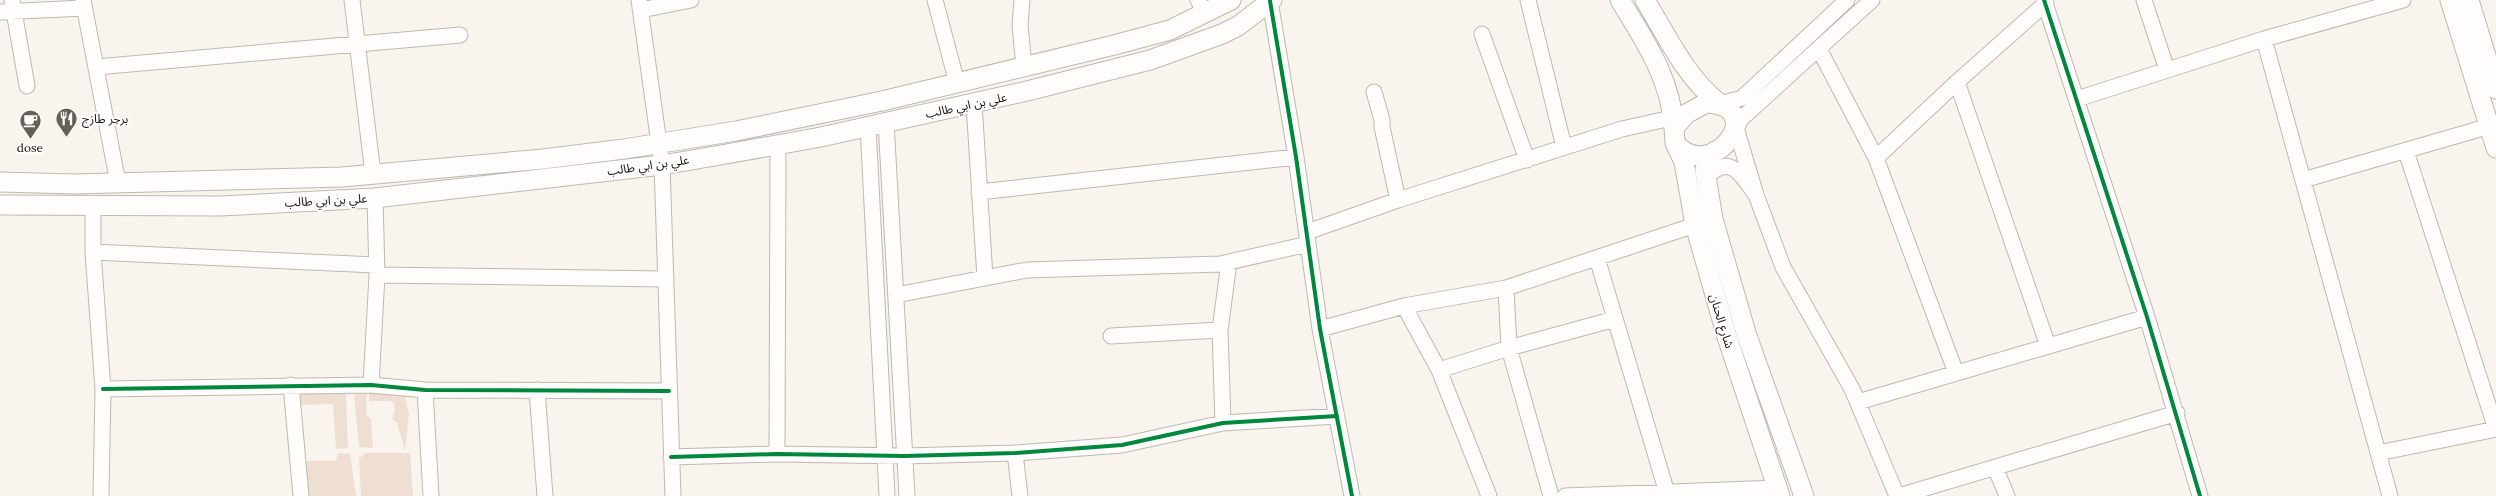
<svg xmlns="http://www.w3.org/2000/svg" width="2496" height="496" font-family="Lora,'Noto Sans Arabic',serif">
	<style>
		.green { fill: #eedfd2 }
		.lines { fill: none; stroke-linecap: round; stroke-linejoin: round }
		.minor-casing { stroke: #bfb8b0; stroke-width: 17 }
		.major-casing { stroke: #bfb8b0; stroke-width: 21 }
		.minor { stroke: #fefdfc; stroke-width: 15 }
		.major { stroke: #fefdfc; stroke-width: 19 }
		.cycleway-casing { stroke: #fff; stroke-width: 6 }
		.cycleway { stroke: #00873e; stroke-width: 4 }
		.labels { text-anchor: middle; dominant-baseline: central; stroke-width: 4; stroke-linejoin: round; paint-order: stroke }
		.street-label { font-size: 12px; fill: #190f07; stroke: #fff }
		.poi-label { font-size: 12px; fill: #190f07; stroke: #fff; text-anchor: start }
	</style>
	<rect width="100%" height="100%" fill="#faf4ee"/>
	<!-- green -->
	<path class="green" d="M298,393L346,394L348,448L336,449L333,404L299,405Z
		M369,393H404L409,414L405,450L397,423L392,419L395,411L394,403L390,401H369Z
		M354,394H367L366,414L371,419L373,448L359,447Z
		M338,453L350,454L356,496H308L305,461H336Z
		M365,453H410L413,496H361L359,459Z"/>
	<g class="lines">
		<defs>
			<path id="minor" d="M12,0L27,86
				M83,0L118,183
				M352,0L373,174
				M639,0L662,165L673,496
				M935,0L957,83
				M1022,0L1020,25L1024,67
				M1198,0L1204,12
				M1528,0L1564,147
				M2044,0L2147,317L2200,496
				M2144,0L2167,70
				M1270,1L1296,157L1320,329L1352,496
				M641,10L691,0
				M0,12L84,8
				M1482,34L1527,160
				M2264,39L2390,496
				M1819,49L1876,158L1956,373
				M96,67L460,35
				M1957,82L2048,346
				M1374,92L1382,120V127L1398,200
				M2077,99L2264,39L2403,0
				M974,103L985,278
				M1720,104L1742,98L1847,0
				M886,122L907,496
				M868,126L887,496
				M2406,151L2496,429
				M1876,158L1957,82L2046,3
				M1706,178C1730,152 1741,175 1756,195L1736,128L1741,119L1872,0
				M2303,180L2490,126
				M979,192L1296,157
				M1756,195L1783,267L1852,389L1897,496
				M93,206V252L103,389L101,496
				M1307,232L1398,200L1622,129L1676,117
				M93,252L376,265
				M1597,258L1667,493
				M377,275L666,279
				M1506,288L1509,348L1551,496
				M896,295L1027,270L1220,264L1308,244
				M1404,306L1439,370L1489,496
				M1320,329L1404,306L1506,288L1695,225
				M1111,336L1220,330
				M1439,370L1509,348L1615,319
				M291,385L301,496
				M371,385L377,275L375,198
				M103,389L371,385L425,390L669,391
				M425,390L431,496
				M537,390L545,496
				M1858,402L2147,317
				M1223,423L1220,330L1229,262
				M1015,453L1020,496
				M2378,453L2496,429
				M777,454L778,145
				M671,457L777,454L905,456L1015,453L1122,445L1223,423L1337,416
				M1995,467L2007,496
				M1565,496L1778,488
				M1899,496L2177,413"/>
			<path id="major" d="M1620,0C1645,41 1671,79 1674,128
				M1645,0C1667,36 1686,78 1720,104
				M2450,0L2496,148
				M2469,0L2496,89
				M1706,103C1772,106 1711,186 1675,143L1674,128L1686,114Z
				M1675,143L1684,162L1695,225L1727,337L1780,496
				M1715,151L1708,159L1705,170L1713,219L1746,333L1804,496
				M0,182L75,184L342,177L543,159L624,149L736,131L882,101L1114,45L1170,30L1231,0
				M0,205L220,206L375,198L662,165L715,156L821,137L1027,91L1150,60L1222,34L1238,26L1272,0"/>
		</defs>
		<!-- minor casing -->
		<use href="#minor" class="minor-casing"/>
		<!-- major casing -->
		<use href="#major" class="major-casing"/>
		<!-- minor -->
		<use href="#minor" class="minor"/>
		<!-- major -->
		<use href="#major" class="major"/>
		<defs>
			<path id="cycleway" d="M2044,0L2147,317L2200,496
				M1270,1L1296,157L1320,329L1352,496
				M103,389L371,385L425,390L669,391
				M671,457L777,454L905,456L1015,453L1122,445L1223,423L1337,416"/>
		</defs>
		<!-- cycleway casing -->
		<use href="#cycleway" class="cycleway-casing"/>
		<!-- cycleway -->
		<use href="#cycleway" class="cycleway"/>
	</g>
	<!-- icons -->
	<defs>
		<symbol id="restaurant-pin" viewBox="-11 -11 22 30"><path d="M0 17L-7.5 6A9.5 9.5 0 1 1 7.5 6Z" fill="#685f58" stroke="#fff"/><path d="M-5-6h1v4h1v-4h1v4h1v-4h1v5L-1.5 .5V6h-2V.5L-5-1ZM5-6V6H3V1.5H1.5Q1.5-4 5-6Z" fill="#fff"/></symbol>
		<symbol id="cafe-pin" viewBox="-11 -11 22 30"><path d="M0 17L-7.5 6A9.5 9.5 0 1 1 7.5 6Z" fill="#685f58" stroke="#fff"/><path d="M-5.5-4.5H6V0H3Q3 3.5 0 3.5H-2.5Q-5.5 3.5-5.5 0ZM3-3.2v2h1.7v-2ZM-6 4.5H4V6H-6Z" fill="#fff"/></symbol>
	</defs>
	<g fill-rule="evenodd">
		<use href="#restaurant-pin" x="54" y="106" width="25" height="34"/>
		<use href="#cafe-pin" x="18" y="108" width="25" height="34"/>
	</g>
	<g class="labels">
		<!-- street labels -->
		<g class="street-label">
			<text transform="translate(966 105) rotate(-12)">علي بن ابي طالب</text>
			<text transform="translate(648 165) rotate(-8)">علي بن ابي طالب</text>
			<text transform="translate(326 200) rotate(-3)">علي بن ابي طالب</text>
			<text transform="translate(1722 321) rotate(73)">شارع الحنان</text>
		</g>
		<!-- poi labels -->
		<g class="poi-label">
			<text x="82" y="118">برجر طازج</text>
			<text x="30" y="147" text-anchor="middle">dose</text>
		</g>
	</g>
</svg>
